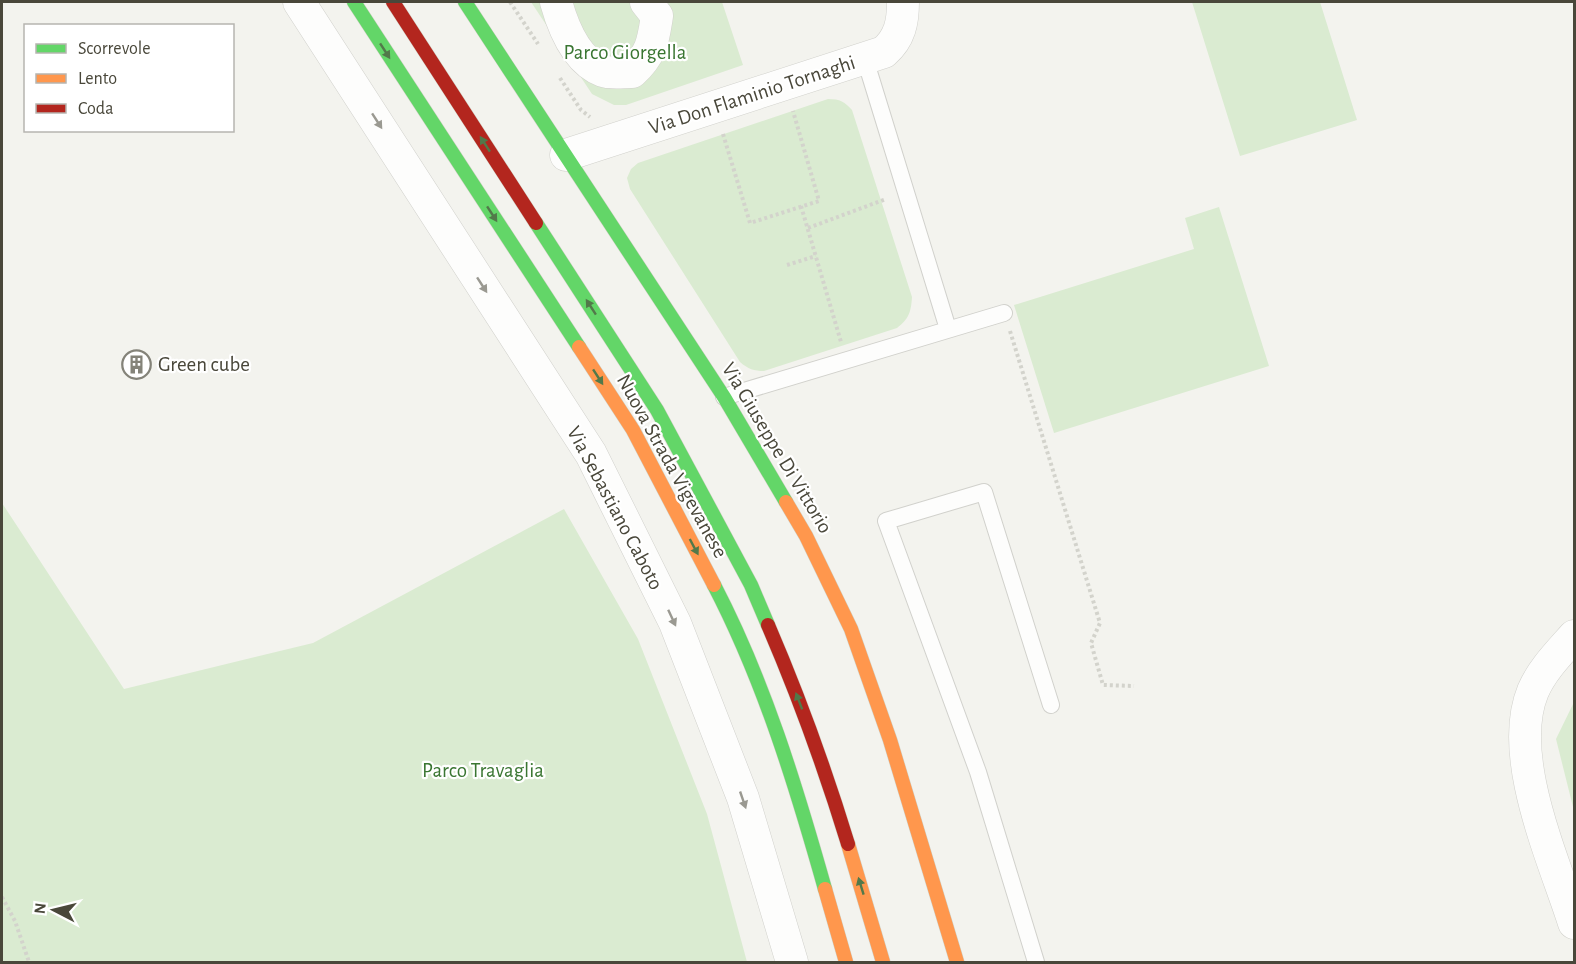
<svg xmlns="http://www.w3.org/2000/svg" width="1576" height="964" font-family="'Alegreya Sans',sans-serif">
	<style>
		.green { fill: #daebd1 }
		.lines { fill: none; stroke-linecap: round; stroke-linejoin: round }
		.lane-casing { stroke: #d1d1cc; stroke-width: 18 }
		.street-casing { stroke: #d1d1cc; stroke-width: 33 }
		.fast-casing { stroke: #d0d0c5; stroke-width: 15 }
		.slow-casing { stroke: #d0d0c5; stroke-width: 15 }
		.jam-casing { stroke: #d0d0c5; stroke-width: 15 }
		.path { stroke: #d3d3cc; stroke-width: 4; stroke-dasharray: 3 3; stroke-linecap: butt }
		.lane { stroke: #fdfdfc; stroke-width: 16 }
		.street { stroke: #fdfdfc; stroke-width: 32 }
		.fast { stroke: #63d668; stroke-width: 14 }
		.slow { stroke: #ff974d; stroke-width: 14 }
		.jam { stroke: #b3261e; stroke-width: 14 }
		.oneway { fill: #52794a }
		.oneway2 { fill: #9a9991 }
		.labels { text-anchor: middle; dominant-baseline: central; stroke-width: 4.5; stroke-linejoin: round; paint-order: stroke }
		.park-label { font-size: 21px; fill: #3a7632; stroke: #fff }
		.street-label { font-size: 21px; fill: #49473a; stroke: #fff }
		.poi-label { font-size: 21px; fill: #49473a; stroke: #fff; text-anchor: start }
	</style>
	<rect width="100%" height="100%" fill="#f3f3ee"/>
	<!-- green -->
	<path class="green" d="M531,2H722L743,65L626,105H614L592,94Z
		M1192,2H1320L1357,120L1240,156Z
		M828,99C840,99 845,102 852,110L912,297C911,312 909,319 897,328L764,371C754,371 748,369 740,362L630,189L627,178L631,169L638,163Z
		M1219,207L1269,366L1054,433L1014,305L1194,249L1185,218Z
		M2,503L124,689L313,643L564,509L638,639L707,814L747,962H2Z
		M1574,702V811L1556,739Z"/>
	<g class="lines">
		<defs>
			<path id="lane" d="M865,59L948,329
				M724,397L1004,313
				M1036,962L978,772L886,521L984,492L1051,705"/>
			<path id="street" d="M299,2L591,454L675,623L743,798L792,962
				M556,2C563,27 576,61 603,71C611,74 623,72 632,72C652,54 653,41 657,16L646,2
				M566,155L884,52C900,38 903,22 903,2
				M1574,636C1559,653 1542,670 1533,691C1506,756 1554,860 1574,923"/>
			<path id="fast" d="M354,2L579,347
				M465,2L724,397L786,502
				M536,223L657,410L751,585L768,625
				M714,585C764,681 796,786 825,889"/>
			<path id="slow" d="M579,347L633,430L714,585
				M786,502L806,536L851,629L890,740L957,962
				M848,844L883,962
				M825,889L846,962"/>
			<path id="jam" d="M393,2L536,223
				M768,625C799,697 825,769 848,844"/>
		</defs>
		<!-- lane casing -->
		<use href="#lane" class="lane-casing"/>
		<!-- street casing -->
		<use href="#street" class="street-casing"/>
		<!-- fast casing -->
		<use href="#fast" class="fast-casing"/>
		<!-- slow casing -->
		<use href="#slow" class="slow-casing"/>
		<!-- jam casing -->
		<use href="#jam" class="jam-casing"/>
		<!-- path -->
		<path class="path" d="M510,2L538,44
			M560,78L581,110L590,117
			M723,134L750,223L819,201L793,111
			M801,206L841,342
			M808,228L886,199
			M787,265L816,256
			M1010,331L1100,623L1091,643L1103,685L1134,686
			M2,897L15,921L29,962"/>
		<!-- lane -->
		<use href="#lane" class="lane"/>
		<!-- street -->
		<use href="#street" class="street"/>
		<!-- fast -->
		<use href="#fast" class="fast"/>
		<!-- slow -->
		<use href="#slow" class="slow"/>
		<!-- jam -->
		<use href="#jam" class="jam"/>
	</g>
	<!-- one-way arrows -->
	<defs><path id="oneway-solid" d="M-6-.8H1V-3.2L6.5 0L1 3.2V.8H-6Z" transform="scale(1.5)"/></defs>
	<g class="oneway">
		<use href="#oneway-solid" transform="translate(385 51) rotate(57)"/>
		<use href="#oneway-solid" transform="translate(485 144) rotate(-123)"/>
		<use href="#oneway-solid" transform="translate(492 214) rotate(57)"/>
		<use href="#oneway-solid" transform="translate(591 307) rotate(-123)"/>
		<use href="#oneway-solid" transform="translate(598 377) rotate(57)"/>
		<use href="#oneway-solid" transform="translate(694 547) rotate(62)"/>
		<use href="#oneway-solid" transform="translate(799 701) rotate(-111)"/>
		<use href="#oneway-solid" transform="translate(861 886) rotate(-107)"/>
	</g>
	<g class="oneway2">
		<use href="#oneway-solid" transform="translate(377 121) rotate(57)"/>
		<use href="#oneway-solid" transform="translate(482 285) rotate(57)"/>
		<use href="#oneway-solid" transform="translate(672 618) rotate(65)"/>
		<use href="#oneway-solid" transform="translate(743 800) rotate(71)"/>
	</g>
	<!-- icons -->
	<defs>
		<symbol id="building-ring" viewBox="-11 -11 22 22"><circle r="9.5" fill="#fff" stroke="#848379" stroke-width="1.5"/><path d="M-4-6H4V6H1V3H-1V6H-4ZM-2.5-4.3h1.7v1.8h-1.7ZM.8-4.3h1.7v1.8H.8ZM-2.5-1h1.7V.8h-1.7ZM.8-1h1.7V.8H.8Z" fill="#848379"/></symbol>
	</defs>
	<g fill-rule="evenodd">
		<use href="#building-ring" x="120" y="348" width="33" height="33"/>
	</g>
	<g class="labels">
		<!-- park labels -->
		<g class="park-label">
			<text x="625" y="52">Parco Giorgella</text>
			<text x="483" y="770">Parco Travaglia</text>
		</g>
		<!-- street labels -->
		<g class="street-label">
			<text transform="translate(752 95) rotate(-18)">Via Don Flaminio Tornaghi</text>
			<text transform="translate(777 448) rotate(59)">Via Giuseppe Di Vittorio</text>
			<text transform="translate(672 466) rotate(61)">Nuova Strada Vigevanese</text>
			<text transform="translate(615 508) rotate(62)">Via Sebastiano Caboto</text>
		</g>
		<!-- poi labels -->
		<g class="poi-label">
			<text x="158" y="364">Green cube</text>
		</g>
	</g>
	<!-- border -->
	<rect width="1576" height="964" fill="none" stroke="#49473a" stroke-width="6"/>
	<!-- legend -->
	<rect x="24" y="24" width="210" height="108" fill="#ffffff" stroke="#b6b5b0" stroke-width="1.5"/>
	<rect x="36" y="44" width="30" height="9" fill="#63d668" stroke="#b6b5b0" stroke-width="1.5"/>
	<text x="78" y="54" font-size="18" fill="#49473a">Scorrevole</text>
	<rect x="36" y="74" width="30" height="9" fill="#ff974d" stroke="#b6b5b0" stroke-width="1.5"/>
	<text x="78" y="84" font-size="18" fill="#49473a">Lento</text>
	<rect x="36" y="104" width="30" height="9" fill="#b3261e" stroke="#b6b5b0" stroke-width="1.5"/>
	<text x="78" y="114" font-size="18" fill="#49473a">Coda</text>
	<!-- north arrow -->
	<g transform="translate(54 910) rotate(277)" stroke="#ffffff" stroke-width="4.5" paint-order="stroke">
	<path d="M0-4.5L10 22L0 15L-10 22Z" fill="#49473a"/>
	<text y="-9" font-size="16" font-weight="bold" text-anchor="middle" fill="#49473a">N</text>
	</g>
</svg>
